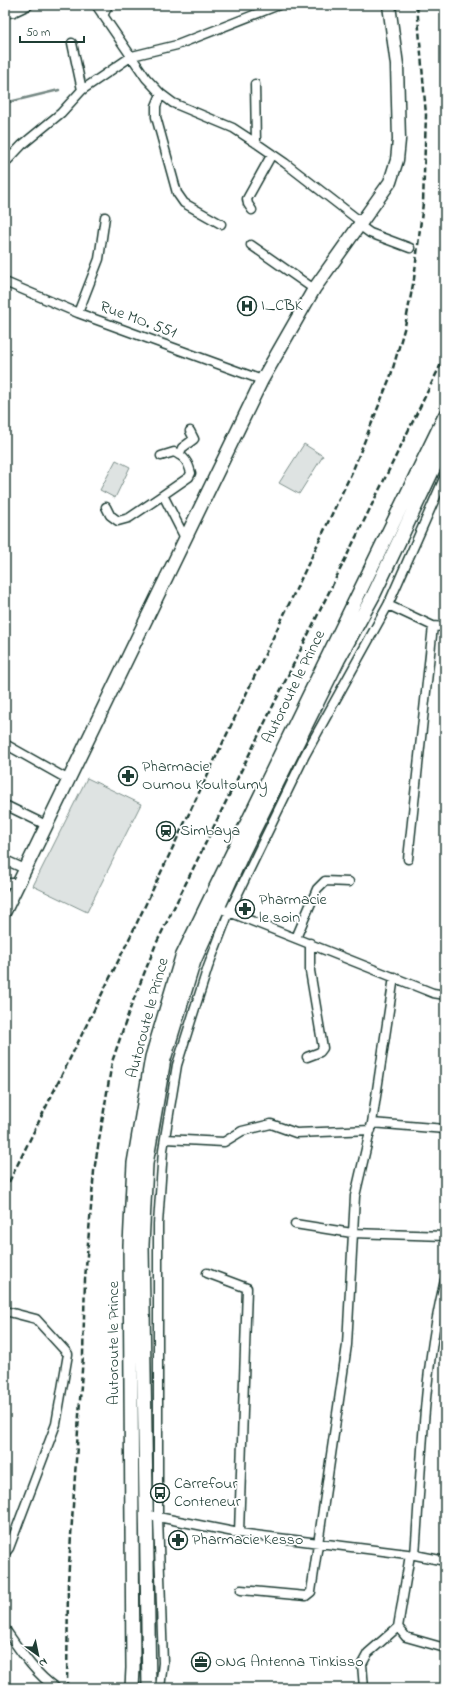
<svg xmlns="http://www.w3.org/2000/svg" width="450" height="1693" font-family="'Indie Flower',sans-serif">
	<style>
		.green { fill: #dee3e2; stroke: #7e908b }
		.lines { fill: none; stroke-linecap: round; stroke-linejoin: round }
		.stream { stroke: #758883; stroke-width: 2.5 }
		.street-casing { stroke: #1f3d34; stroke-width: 11 }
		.secondary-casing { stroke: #1f3d34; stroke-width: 15 }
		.primary-casing { stroke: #1f3d34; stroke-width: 16 }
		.street { stroke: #fff; stroke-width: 8 }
		.secondary { stroke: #fff; stroke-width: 12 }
		.primary { stroke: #fff; stroke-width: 13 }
		.rail { stroke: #1f3d34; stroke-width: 2.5; stroke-dasharray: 6 3; stroke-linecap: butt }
		.labels { text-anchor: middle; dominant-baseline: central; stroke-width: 3.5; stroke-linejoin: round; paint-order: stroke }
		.poi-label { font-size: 16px; fill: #1f3d34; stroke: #fff; text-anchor: start }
		.street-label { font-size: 16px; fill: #1f3d34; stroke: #fff }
	</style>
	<rect width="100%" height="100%" fill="#fff"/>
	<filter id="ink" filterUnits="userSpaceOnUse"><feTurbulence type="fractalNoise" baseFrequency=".025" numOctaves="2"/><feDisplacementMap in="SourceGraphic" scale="8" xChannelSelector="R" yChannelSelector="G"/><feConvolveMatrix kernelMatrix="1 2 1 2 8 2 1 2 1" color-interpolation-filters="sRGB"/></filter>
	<g filter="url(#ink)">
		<!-- green -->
		<path class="green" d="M304,444L323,456L299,494L279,483Z
			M116,460L130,467L115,498L100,490Z
			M87,778L141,804L87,912L33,886Z"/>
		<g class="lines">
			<!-- stream -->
			<path class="stream" d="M5,103L59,90"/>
			<defs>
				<path id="street" d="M10,5L14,12L29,5
					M96,5L146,78L161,94L173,103L233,128L256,143L285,163L361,222
					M5,14L14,12
					M103,16L108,5
					M72,43L82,90
					M255,84L256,143
					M161,94L156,106V117L177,193L184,203L221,224
					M5,163L22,145L61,113L82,90L132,56L177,45L279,5
					M252,210L248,204L247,199L272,154
					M359,225L370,233L410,248
					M251,245L314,289
					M5,282L78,313L262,380
					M78,313L99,259L105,217
					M179,455L182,448L194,439L190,431
					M161,456L174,452C185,457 188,462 191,473L189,477L163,495L186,540
					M106,507L110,515L118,521L129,518L163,495
					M388,605L433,626L445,627
					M5,744L69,780
					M5,805L46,825
					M408,859L433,626
					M5,860L25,869
					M5,883H18
					M224,910L433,993L445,995
					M296,938L317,889L325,881L349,882
					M307,1057L320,1052L323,1048L310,971V943
					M372,1123L445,1129
					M165,1139L224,1142L242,1131L271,1124L296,1133L371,1130
					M295,1224L352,1233L445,1236
					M207,1273L247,1288L239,1533
					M5,1311L36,1319L68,1354L56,1424L9,1548L5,1553
					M153,1516L239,1533L415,1555L445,1561
					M410,1555L398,1627L406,1637L445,1648
					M415,1555C422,1464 423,1369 445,1280
					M241,1590L306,1596L311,1592L347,1345L355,1196L372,1123L394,977
					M5,1629C19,1649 35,1674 56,1688
					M160,1688L163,1663L158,1517V1224L163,1150L177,1065L208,967L229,912L305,755L388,605L445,476
					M364,1688L362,1664L368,1653L398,1627"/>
				<path id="secondary" d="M5,911L262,380L314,289L390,182L397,160L399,140L397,65L389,5"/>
				<path id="primary" d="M132,1688L133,1668L130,1245L134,1163L152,1057L182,957L445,416
					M149,1688L142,1245L146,1164L164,1059L194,961L242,854L338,660L373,596L445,444"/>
			</defs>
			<!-- street casing -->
			<use href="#street" class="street-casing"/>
			<!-- secondary casing -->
			<use href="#secondary" class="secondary-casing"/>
			<!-- primary casing -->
			<use href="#primary" class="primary-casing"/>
			<!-- street -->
			<use href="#street" class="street"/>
			<!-- secondary -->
			<use href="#secondary" class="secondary"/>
			<!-- primary -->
			<use href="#primary" class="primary"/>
			<!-- rail -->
			<path class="rail" d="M5,1190L132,933L353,470L391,375L405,326L414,279L423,203L426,115L417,5
				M67,1688L68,1581L83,1355L85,1279L94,1171L112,1062L131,1006L156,944L445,356"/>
		</g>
	</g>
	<!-- icons -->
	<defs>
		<symbol id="hospital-ring" viewBox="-11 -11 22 22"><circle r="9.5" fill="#fff" stroke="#1f3d34" stroke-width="1.5"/><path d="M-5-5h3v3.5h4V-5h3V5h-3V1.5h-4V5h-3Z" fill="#1f3d34"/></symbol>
		<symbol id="pharmacy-ring" viewBox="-11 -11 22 22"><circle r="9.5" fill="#fff" stroke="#1f3d34" stroke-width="1.5"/><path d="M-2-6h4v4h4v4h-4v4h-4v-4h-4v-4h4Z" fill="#1f3d34"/></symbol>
		<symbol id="station-ring" viewBox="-11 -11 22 22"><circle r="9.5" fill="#fff" stroke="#1f3d34" stroke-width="1.5"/><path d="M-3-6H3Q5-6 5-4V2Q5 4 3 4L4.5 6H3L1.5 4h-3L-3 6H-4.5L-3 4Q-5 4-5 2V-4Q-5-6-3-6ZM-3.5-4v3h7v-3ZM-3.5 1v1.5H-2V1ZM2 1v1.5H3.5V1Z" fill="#1f3d34"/></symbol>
		<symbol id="bus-ring" viewBox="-11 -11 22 22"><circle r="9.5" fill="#fff" stroke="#1f3d34" stroke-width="1.5"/><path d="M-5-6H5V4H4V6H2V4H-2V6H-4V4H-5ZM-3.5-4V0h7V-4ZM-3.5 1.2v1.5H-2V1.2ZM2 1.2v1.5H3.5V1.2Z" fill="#1f3d34"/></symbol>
		<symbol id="office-ring" viewBox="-11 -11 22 22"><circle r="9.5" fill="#fff" stroke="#1f3d34" stroke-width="1.5"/><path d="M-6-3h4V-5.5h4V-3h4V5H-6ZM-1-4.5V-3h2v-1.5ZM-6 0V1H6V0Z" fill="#1f3d34"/></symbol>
	</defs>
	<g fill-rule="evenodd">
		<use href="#hospital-ring" x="236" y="295" width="22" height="22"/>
		<use href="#pharmacy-ring" x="117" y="765" width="22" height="22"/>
		<use href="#station-ring" x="155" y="820" width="22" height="22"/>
		<use href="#pharmacy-ring" x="234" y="898" width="22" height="22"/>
		<use href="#bus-ring" x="149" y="1482" width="22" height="22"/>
		<use href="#pharmacy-ring" x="167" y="1529" width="22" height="22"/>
		<use href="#office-ring" x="190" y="1651" width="22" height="22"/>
	</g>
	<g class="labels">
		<!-- poi labels -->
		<g class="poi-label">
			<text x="261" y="306">I_CBK</text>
			<text x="142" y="767">Pharmacie<tspan x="142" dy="18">Oumou Koultoumy</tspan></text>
			<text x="180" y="831">Simbaya</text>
			<text x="259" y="900">Pharmacie<tspan x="259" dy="18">le soin</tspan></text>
			<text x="174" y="1484">Carrefour<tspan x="174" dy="18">Conteneur</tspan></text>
			<text x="192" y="1540">Pharmacie Kesso</text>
			<text x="215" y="1662">ONG Antenna Tinkisso</text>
		</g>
		<!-- street labels -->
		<g class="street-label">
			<text transform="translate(138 320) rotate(20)">Rue MO. 551</text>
			<text transform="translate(294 687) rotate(-64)">Autoroute le Prince</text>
			<text transform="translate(148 1018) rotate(-75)">Autoroute le Prince</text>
			<text transform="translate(114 1343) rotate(-90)">Autoroute le Prince</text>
		</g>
	</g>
	<!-- margin -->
	<rect width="450" height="1693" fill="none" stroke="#fff" stroke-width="20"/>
	<rect x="10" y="10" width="430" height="1673" fill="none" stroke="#1f3d34" stroke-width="1.5" filter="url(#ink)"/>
	<!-- north arrow -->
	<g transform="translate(38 1655) rotate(147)" stroke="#ffffff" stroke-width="3" paint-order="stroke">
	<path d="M0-3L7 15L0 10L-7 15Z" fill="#1f3d34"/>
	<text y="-6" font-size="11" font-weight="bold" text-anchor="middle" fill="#1f3d34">N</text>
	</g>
	<!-- scale -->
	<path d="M20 36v6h64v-6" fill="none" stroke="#1f3d34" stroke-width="2"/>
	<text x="26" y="36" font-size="12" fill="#1f3d34" stroke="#ffffff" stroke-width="3" paint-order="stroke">50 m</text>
</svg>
